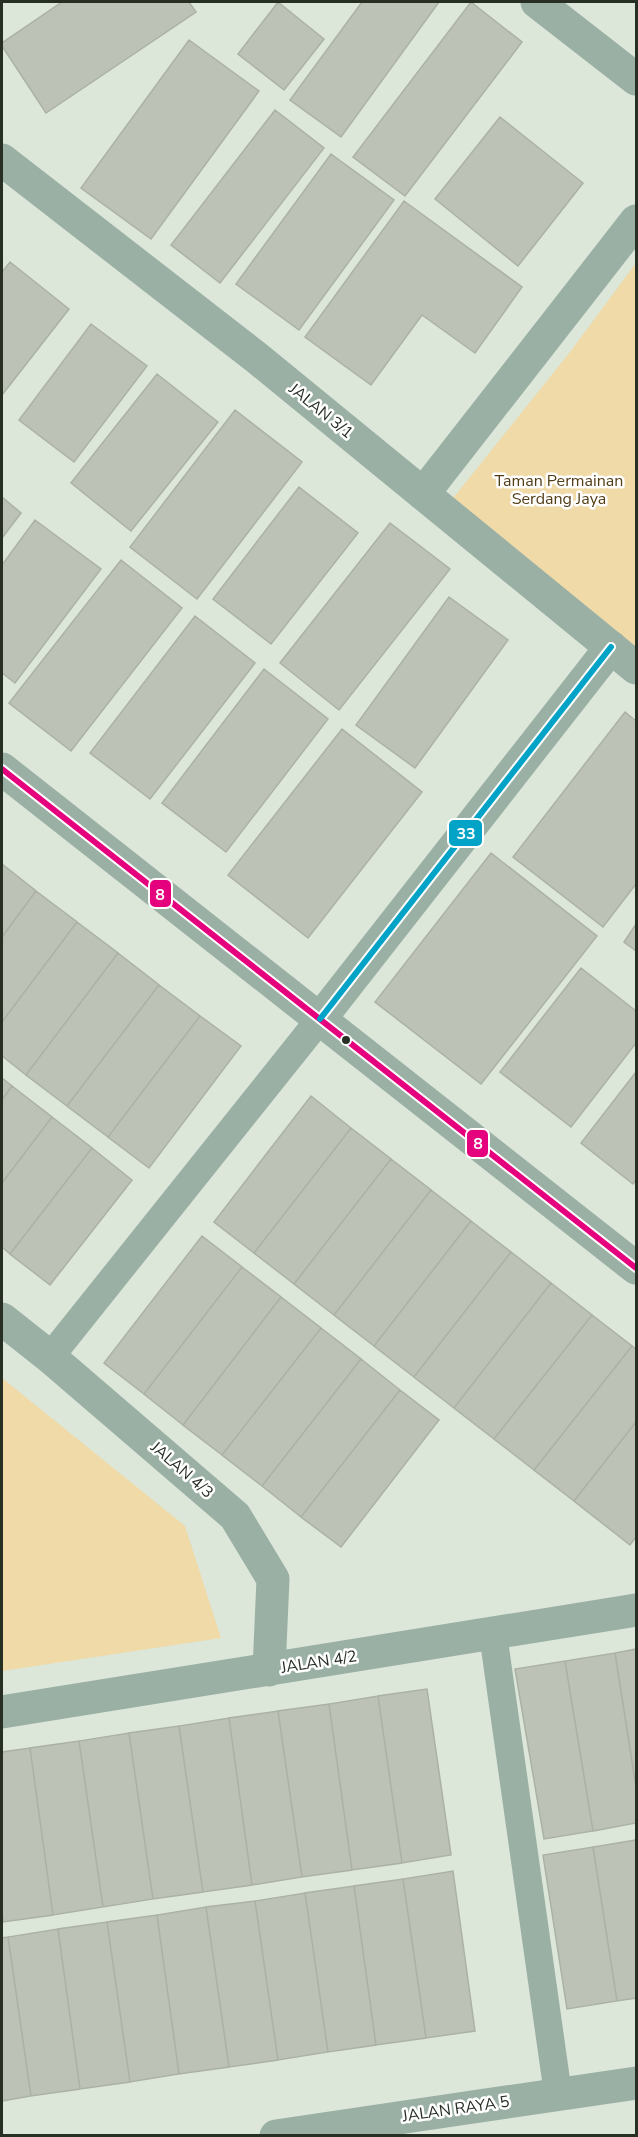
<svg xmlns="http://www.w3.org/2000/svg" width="638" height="2137" font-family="'Nunito Sans',sans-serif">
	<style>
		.green { fill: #efdaa8 }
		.building { fill: #bdc2b6; stroke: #acb1a6; stroke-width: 1.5 }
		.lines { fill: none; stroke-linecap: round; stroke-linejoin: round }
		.service { stroke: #9bb0a5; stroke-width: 28 }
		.minor { stroke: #9bb0a5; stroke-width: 33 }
		.tertiary { stroke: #9bb0a5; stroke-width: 33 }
		.bus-1-casing { stroke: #fff; stroke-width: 10 }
		.bus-2-casing { stroke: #fff; stroke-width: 10 }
		.bus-1 { stroke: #e5007d; stroke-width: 6 }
		.bus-2 { stroke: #02a3c6; stroke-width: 6 }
		.bus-dot { fill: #272f25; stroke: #fff; stroke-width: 2 }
		.labels { text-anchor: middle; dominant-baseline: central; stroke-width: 5; stroke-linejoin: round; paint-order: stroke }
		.street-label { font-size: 16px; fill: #272f25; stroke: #fff }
		.park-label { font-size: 16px; fill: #533d16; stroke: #fff }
		.line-badge { stroke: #fff; stroke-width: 2 }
		.badge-label { font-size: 16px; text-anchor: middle; font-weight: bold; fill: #fff }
	</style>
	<rect width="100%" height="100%" fill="#dce6d9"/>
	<!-- green -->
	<path class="green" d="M636,263V649L450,502L570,352Z
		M2,1378L185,1526L221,1638L2,1671Z"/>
	<!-- building -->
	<path class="building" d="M62,2H189L196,12L46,113L2,46V43Z
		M278,2L324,39L284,90L238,54Z
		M362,2H439L341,137L290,100Z
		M471,2L522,42L405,196L353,157Z
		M189,40L259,91L151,239L81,188Z
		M275,110L324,148L220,283L171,245Z
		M500,117L583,183L518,266L435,199Z
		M331,154L394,200L299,330L236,284Z
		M404,201L522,287L475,353L422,315L371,385L305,337Z
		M10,262L69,309L2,395V272Z
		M91,324L147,366L74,462L19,420Z
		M157,374L218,422L131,531L71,483Z
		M235,410L302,462L197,599L130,547Z
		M299,487L358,533L271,644L213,599Z
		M2,497L21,513L2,538Z
		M35,520L101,569L15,683L2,673V565Z
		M390,523L450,569L339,710L280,663Z
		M121,560L182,608L71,751L9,703Z
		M449,597L508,640L415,768L356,725Z
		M195,616L255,663L150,799L90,753Z
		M264,669L328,719L226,852L162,803Z
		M625,712L636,721V884L603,927L513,857Z
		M342,729L422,792L308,938L228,875Z
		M491,853L597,936L481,1084L375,1002Z
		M2,864L36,891L2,937Z
		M36,891L77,922L2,1022V937Z
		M77,922L118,953L26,1075L2,1056V1022Z
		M636,924V951L624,942Z
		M118,953L159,985L67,1106L26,1075Z
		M581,968L636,1011V1043L571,1127L500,1072Z
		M159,985L200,1016L108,1137L67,1106Z
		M200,1016L241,1046L149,1168L108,1137Z
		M636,1072V1180L633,1184L581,1143Z
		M2,1078L12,1086L2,1100Z
		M12,1086L52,1117L2,1183V1100Z
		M311,1096L351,1128L254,1253L214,1222Z
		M52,1117L92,1148L10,1254L2,1247V1183Z
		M351,1128L391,1159L294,1284L254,1253Z
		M92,1148L132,1180L50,1285L10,1254Z
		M391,1159L431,1190L334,1315L294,1284Z
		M431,1190L471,1221L374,1346L334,1315Z
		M471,1221L511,1252L414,1377L374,1346Z
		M202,1236L242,1267L144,1394L104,1363Z
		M511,1252L551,1283L454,1408L414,1377Z
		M242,1267L281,1297L183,1425L144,1394Z
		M551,1283L592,1315L494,1439L454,1408Z
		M281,1297L321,1328L222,1455L183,1425Z
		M592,1315L632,1346L534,1470L494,1439Z
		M321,1328L361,1359L262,1486L222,1455Z
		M632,1346L636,1349V1422L574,1501L534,1470Z
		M361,1359L400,1390L301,1517L262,1486Z
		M400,1390L439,1420L341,1547L301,1517Z
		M636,1422V1537L630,1545L574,1501Z
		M636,1649V1787L615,1653Z
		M615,1653L636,1787V1823L593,1831L565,1661Z
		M565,1661L593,1831L544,1839L515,1669Z
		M427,1689L451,1855L402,1863L378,1696Z
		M378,1696L402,1863L352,1870L329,1704Z
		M329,1704L352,1870L302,1877L278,1711Z
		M278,1711L302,1877L252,1885L229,1718Z
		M229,1718L252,1885L203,1892L179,1726Z
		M179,1726L203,1892L153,1899L129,1733Z
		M129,1733L153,1899L103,1907L79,1741Z
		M79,1741L103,1907L53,1915L30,1748Z
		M30,1748L53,1915L3,1922L2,1910V1752Z
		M636,1840V1998L617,2001L593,1847Z
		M593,1847L617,2001L567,2009L543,1855Z
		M453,1871L475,2031L426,2038L403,1879Z
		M403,1879L426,2038L376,2045L354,1886Z
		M354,1886L376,2045L328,2052L305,1893Z
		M305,1893L328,2052L278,2060L255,1901Z
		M255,1901L278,2060L229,2067L206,1907Z
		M206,1907L229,2067L179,2074L157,1915Z
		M157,1915L179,2074L130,2082L107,1922Z
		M107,1922L130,2082L80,2089L58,1929Z
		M58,1929L80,2089L31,2096L8,1937Z
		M8,1937L31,2096L2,2101V1938Z"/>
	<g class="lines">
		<!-- service -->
		<path class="service" d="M50,1357L320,1019
			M493,1634L558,2094"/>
		<!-- minor -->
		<path class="minor" d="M537,2L636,79
			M2,160L257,358L636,668
			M423,494L636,221
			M2,769L636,1268
			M320,1019L611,647
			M2,1319L50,1357L235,1516L273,1579L269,1670
			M2,1712L636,1610"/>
		<!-- tertiary -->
		<path class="tertiary" d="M276,2136L636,2083"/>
		<defs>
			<path id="bus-1" d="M2,769L636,1268"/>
			<path id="bus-2" d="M320,1019L611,647"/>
		</defs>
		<!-- bus-1 casing -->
		<use href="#bus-1" class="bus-1-casing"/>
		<!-- bus-2 casing -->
		<use href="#bus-2" class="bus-2-casing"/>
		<!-- bus-1 -->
		<use href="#bus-1" class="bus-1"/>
		<!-- bus-2 -->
		<use href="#bus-2" class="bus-2"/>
	</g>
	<!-- markers -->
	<circle class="bus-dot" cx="346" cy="1040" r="5"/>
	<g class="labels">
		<!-- street labels -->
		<g class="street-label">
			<text transform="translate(321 411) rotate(39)">JALAN 3/1</text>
			<text transform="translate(182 1470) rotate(41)">JALAN 4/3</text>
			<text transform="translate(319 1662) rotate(-9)">JALAN 4/2</text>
			<text transform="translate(456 2109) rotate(-8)">JALAN RAYA 5</text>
		</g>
		<!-- park labels -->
		<g class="park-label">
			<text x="559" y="481">Taman Permainan<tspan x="559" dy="18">Serdang Jaya</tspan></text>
		</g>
	</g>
	<g class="line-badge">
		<rect x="448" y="819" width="35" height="28" rx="6" fill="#02a3c6"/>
		<rect x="149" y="879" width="23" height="29" rx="6" fill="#e5007d"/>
		<rect x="466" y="1129" width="23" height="29" rx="6" fill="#e5007d"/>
	</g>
	<g class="badge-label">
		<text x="466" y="839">33</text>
		<text x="160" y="900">8</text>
		<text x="478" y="1149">8</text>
	</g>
	<!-- border -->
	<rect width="638" height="2137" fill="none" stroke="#272f25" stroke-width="6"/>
</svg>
